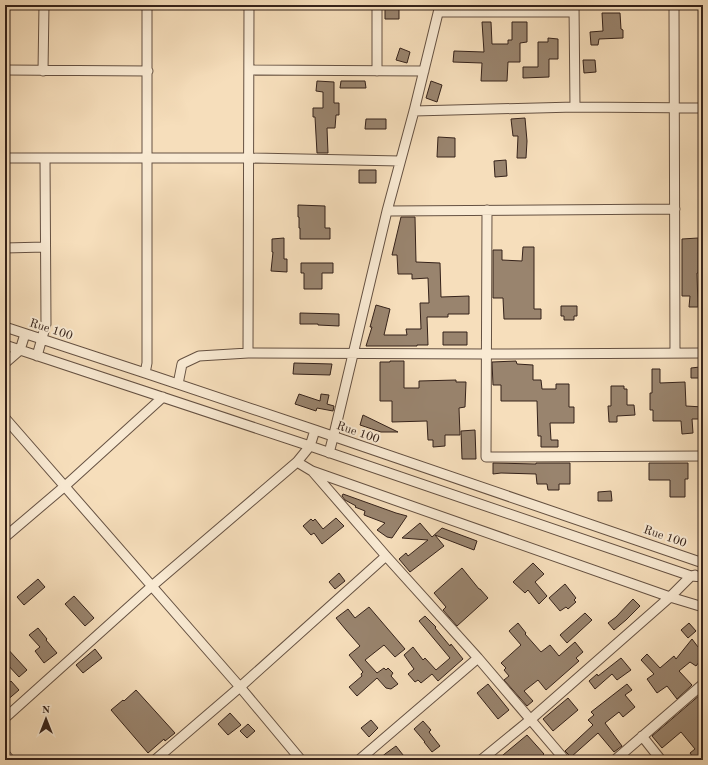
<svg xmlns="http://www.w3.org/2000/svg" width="708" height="765" font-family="'Old Standard TT',serif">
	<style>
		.building { fill: #99846e; stroke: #35221a }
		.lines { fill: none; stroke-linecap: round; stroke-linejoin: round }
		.minor-casing { stroke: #655142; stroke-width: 11 }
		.minor { stroke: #f9ead3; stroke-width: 9 }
		.labels { text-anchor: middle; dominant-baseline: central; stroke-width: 4; stroke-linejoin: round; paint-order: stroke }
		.street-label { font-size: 12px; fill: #35221a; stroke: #f9ead3 }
	</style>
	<rect width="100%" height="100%" fill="#f6debb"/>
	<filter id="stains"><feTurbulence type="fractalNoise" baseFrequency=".005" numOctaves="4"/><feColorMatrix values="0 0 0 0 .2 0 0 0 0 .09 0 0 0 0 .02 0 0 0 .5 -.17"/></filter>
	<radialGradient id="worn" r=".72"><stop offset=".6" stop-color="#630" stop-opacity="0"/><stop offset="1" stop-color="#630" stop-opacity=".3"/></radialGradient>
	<!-- building -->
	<path class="building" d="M385,5L399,6V19H385Z
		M602,13H620L621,29L623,30V38L599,39L598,45H591L590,32L603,31Z
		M482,22H491L492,44H508V40H512V22H527V42L520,43V62H508L507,81H481L482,63L453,62L454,51L484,52Z
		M548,38L558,39V59H549V77L523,78V67H538V42H548Z
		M400,48L410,52L407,63L396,60Z
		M583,60H595L596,72L584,73Z
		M317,81L334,82V103H339V115H336L335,128H327L328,153H317L315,117H313V108H323V92L316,91Z
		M341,81H365L366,88H340Z
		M431,81L442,85L437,102L426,98Z
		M525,118L527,141L526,158H517L518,136H513L511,119Z
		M366,119H386V129H365Z
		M438,137L455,138V157H437Z
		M506,160L507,176L495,177L494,161Z
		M359,170H376V183H359Z
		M298,205L325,206V228H330V239H300V228H299V217H298Z
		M401,217H415L416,262L440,263L441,297L469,296V314H448V317H427L428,345H417V346H366L372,327H370L376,305L390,309L384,335H407L406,329H421L420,303H429L428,278L412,279V274H398L397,255H392Z
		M284,238V259H287V272L271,271L273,252H272V239Z
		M698,238V273H697L698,307H689L690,296H682V239Z
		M523,247H534V309H541V319H504L503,298H493V250H502V260L522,261Z
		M301,263H333V273H322V289H304V273H301Z
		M561,306H577V316H574V320H564V316H561Z
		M300,313L339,314V326L318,325V324H300Z
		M443,332H467V345H443Z
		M390,361H404V388H419V381L456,380V382H466L465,407L459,408L460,435H445V446L433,447V440H428L427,421L392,422V401H380V362H390Z
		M516,361L517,364L533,365V380H541L542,389H556V384H569V407H574V423H550L551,440H558V447H541V436H538L537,401H501V385H493L492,362Z
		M294,363L332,364L330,375L293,374Z
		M700,367V378H691V368Z
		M652,369H660V383L685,382L686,406L703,407V419H692L693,433L682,434L681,421H653V410H650V393H652Z
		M611,386H624V389H627V405H634L635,415L617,416V422H609L608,406H611Z
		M299,394L320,401L321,394L329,395L327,404L334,406L333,411L317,408L316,411L295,404Z
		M363,415L398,432H381L360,425Z
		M475,430L476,459H462L461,431Z
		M493,463L536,464V463H570V484H559V490H548L547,484H537L536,474L501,473L493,474Z
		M649,463H688V479H685V497H670V480H649Z
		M611,491L612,501H598V492Z
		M343,494L396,513L407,516L392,538L387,537L377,530L385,523L364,515L365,511L355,507L356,506L345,500L342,496Z
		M336,518L344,526L322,544L314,533L311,535L303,526L311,519L313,521L315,519L323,529Z
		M420,523L432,537L442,528L477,541L474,550L435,535L444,546L410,572L399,559L406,553L408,556L428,540L402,538Z
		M533,563L544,574L535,582L547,596L539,604L528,590L525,593L513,582Z
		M462,568L479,589H480L488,598L457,626L443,610L446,607L434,593Z
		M339,573L345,581L335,589L329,582Z
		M38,579L45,587L24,605L17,597Z
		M565,584L576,598L574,600L576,602L568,609L566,607L560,611L549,598Z
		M74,596L94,618L85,626L65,604Z
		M633,599L640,606L626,620L614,630L608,623L616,617Z
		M369,607L405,649L395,657L384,645L365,660L377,673L384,668L386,670L388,668L393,673L391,676L398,684L391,689L386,688L377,678L357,696L349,687L362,676L361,674L363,672L349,655L360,646L346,630L336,618L348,609L355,618Z
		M585,613L592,620L567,643L560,635Z
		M425,616L436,627L435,628L450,646L451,644L463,659L438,681L432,674L421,683L418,680L415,682L408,674L414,669L404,655L413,647L423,660L425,658L436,670L450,658L419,621Z
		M518,623L526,633L525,634L541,652L550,645L559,656L575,642L583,652L576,658L579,661L546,690L538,680L524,691L533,701L527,706L504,680L509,676L504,670L506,668L501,663L521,645L509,631Z
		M689,623L696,631L688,638L681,630Z
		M38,628L47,639L46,640L57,653L44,663L35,651L40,647L29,635Z
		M692,639L698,647L703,649V657L696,666L690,662L679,671L692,685L677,699L667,686L657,693L647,679L654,674L641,660L647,654L660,668L674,656L676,659Z
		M5,646L27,670L19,677L5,662Z
		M95,649L102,658L83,673L76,665Z
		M621,658L631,670L617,680L612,674L595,689L589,681L597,674L598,676Z
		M11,681L19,690L5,702V686Z
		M488,684L509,710L498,719L477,693Z
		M627,684L632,690L625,695L635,707L623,717L619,712L605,723L622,746L614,752L598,733L571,757L565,751L593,725L588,720L594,715L591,712Z
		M136,690L175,733L165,741L164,739L148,753L111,710L123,700L124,701Z
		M701,694L703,697V757H702L698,760H695L690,753L695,749L681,732L662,748L652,736Z
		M568,698L578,710L553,731L543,719Z
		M230,713L241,725L228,735L218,724Z
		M371,720L378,728L369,737L361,728Z
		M423,721L431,730L429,732L440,746L432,752L424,742H425L414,729Z
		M248,724L255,731L247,738L240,731Z
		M527,735L544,754L543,755L547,760H524L519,755L513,760H497Z
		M396,746L407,760H378L385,754Z"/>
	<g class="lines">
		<defs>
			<path id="minor" d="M377,5V71
				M574,5L575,107
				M674,5L675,353
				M439,12H574
				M5,70L148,71
				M249,70L424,71
				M43,71L44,5
				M414,111L575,107L703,108
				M5,158H249L400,161
				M487,210L486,457L703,456
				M387,211L675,209
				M5,248L45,247
				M5,327L145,373L315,430L703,563
				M5,345L310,446L691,576L703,577
				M248,353L249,5
				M37,356L46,324L45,158
				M5,363L20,350L25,334
				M145,373L147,363V5
				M178,384L182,364L199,356L248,353L486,354L703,353
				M5,418L240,687L301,760
				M329,453L335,430L387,211L414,111L440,5
				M297,462L312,471L670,597L703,607
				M313,472L386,556L478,658L565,760
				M5,537L65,486L163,397
				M5,718L152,586L297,462L310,446L315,430
				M642,736L661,760
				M5,754L10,760
				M155,760L240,687L386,556
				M359,760L478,658
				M481,760L530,720L670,597L691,576L695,575
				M615,760L703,684"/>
		</defs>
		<!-- minor casing -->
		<use href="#minor" class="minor-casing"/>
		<!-- minor -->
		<use href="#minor" class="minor"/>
	</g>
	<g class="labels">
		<!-- street labels -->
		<g class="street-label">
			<text transform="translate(51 330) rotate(18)">Rue 100</text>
			<text transform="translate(358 433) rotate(19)">Rue 100</text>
			<text transform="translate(665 537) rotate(19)">Rue 100</text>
		</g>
	</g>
	<!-- margin -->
	<rect width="708" height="765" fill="none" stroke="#f6debb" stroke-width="20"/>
	<rect x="6" y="6" width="696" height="753" fill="none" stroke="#35221a" stroke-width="2"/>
	<rect x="10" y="10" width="688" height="745" fill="none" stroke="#35221a"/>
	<!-- north arrow -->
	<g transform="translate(46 719)" stroke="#f9ead3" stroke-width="3" paint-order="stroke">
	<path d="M0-3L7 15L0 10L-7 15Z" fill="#35221a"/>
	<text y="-6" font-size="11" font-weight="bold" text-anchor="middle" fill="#35221a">N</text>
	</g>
	<rect width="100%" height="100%" filter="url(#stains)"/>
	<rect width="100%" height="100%" fill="url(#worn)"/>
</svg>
